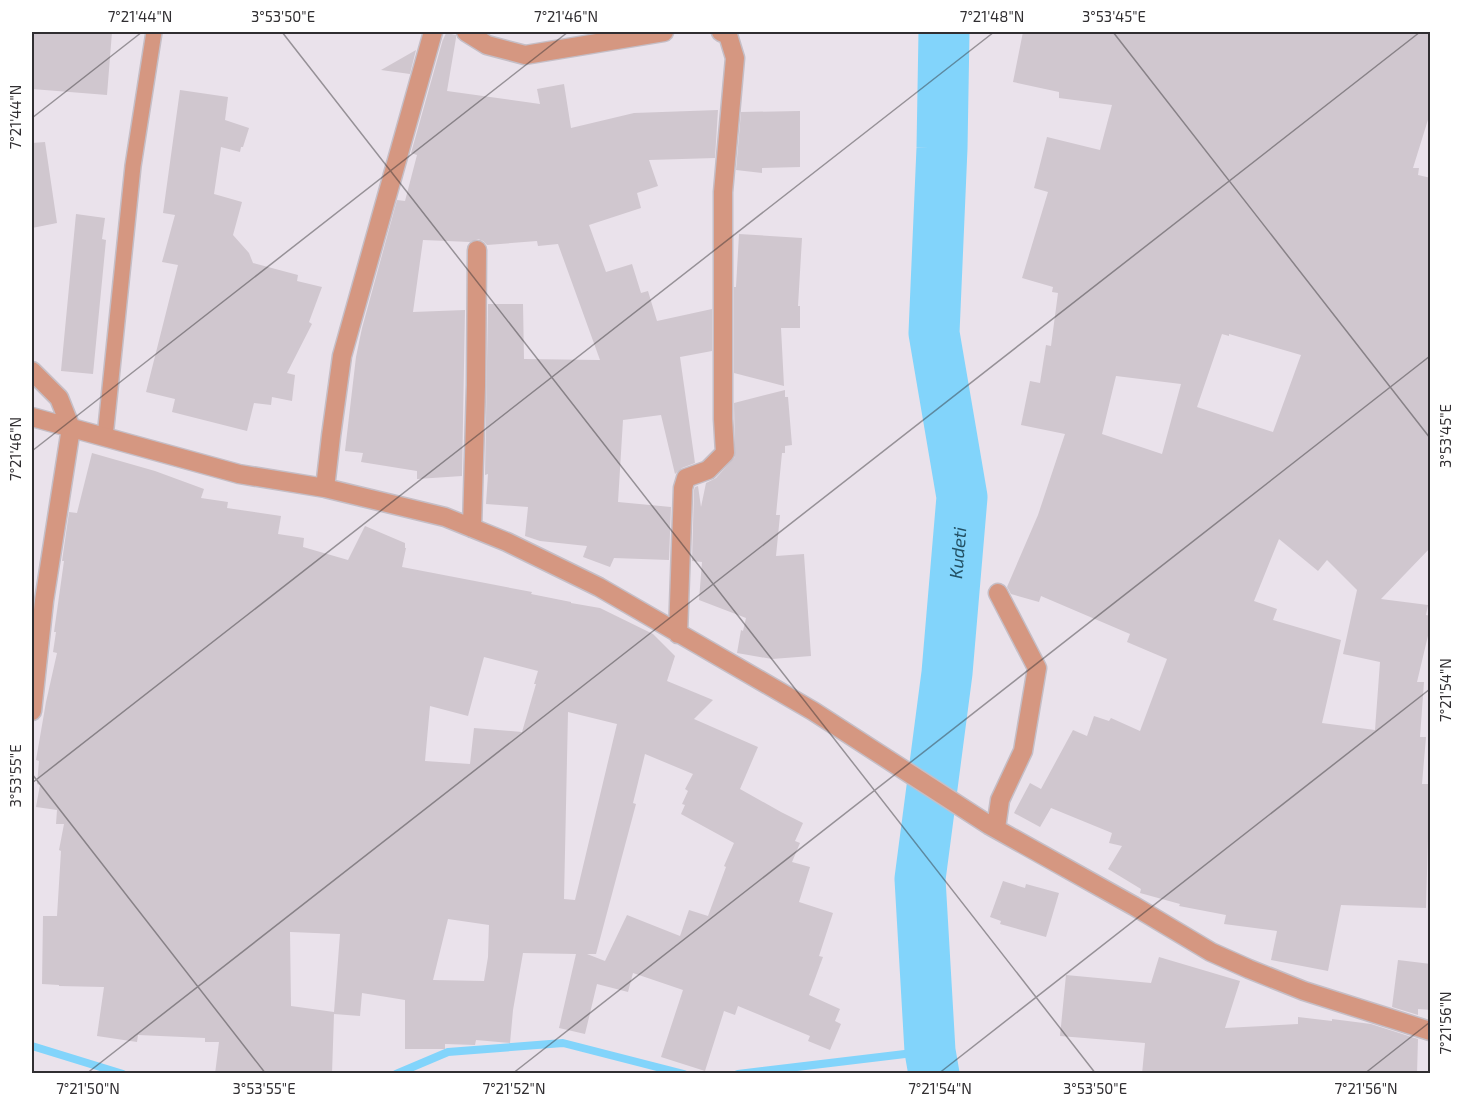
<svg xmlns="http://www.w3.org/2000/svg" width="1462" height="1105" font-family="'Exo 2',sans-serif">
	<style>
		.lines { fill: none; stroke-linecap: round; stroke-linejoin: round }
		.stream { stroke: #82d4fb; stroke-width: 8 }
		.river { stroke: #82d4fb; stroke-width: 51 }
		.building { fill: #d0c7cf; fill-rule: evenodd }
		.lane-casing { stroke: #c5bec6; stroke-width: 18 }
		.street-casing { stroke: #c5bec6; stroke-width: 21 }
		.lane { stroke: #d59781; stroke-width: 15 }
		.street { stroke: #d59781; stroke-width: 18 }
		.ticks { fill: none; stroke: #302e31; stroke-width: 1.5; stroke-opacity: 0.45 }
		.labels { text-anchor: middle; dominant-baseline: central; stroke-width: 4.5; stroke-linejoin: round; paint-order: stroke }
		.water-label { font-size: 18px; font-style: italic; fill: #235165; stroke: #fff }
		.neatline { fill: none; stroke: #302e31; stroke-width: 2 }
		.ticks-label { font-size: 15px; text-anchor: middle; fill: #302e31 }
	</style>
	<rect width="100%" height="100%" fill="#eae2eb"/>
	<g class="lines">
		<!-- stream -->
		<path class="stream" d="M32,1046L123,1074
			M396,1074L448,1052L563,1043L684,1074
			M738,1074L930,1051"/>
		<!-- river -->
		<path class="river" id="s1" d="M934,1074L930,1051L920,879L947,673L962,497L934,333L942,148L944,32"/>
	</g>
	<!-- building -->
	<path class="building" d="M32,32H112L107,95L32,89Z
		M1023,32H1431V110L1413,168H1419L1418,175L1431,178V547L1381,599L1428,605L1426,615L1431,616V623L1417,682H1424L1420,737H1426L1422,784H1431V839L1428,838L1426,908L1341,905L1328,971L1271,960L1277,931L1224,924L1226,915L1179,906L1180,904L1140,893L1141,889L1108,869L1122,846L1109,843L1112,833L1051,808L1040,827L1014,813L1030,783L1041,789L1073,730L1087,736L1094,716L1109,721L1111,718L1140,731L1167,659L1127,642L1130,634L1041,596L1039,602L1011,594L1007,587L1038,515L1065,434L1021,425L1030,381L1040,383L1046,345L1051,346L1058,293L1052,292L1053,287L1022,278L1048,192L1034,188L1047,137L1100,150L1112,105L1059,98V92L1013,82ZM1222,334L1229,336V334L1301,355L1273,432L1197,407ZM1116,376L1181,384L1162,454L1102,434ZM1279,539L1318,571L1327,560L1357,590L1343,654L1380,662L1375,730L1322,723L1341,640L1273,620L1277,609L1254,601Z
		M446,33L456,35V38L447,91L540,104L537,89L564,84L571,128L634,113L718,110L715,158L649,160L658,186L637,193L641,208L589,225L606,272L632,264L641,293L648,291L657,321L712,309V351L680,357L695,463L682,468L675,474L661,415L623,420L618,502L671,507L669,560L614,558L610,567L583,557L587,546L540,541L525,536L528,507L486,504L488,474L485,475L488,304H523L524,359L600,360L558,244L538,246L537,241L487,245L483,241L478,239L470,242L423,240L413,312L465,310L462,476L417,479V471L361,462L363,453L345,451L356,357L362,328L397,200L405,201L417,155L411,153L443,39V40Z
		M416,50L410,74L381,70Z
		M180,90L228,97L225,120L249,128L243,147H241L240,152L221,147L214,194L242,202L233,235L249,253L253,263L298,275L297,281L322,287L309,322L312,324L287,373L295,375L292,401L272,397L271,405L254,403L247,431L172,412L175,399L146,392L178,265L162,262L175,215L163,213Z
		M800,111V167L762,168V173L736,170L741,112Z
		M45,142L57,223L32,228V143Z
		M76,214L105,218L102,239L106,240L93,374L61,371Z
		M739,234L802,238L798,306H800V328H781L784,386L734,373V287H736Z
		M785,390V397H788L792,445L785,446V453H782L776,515H780L776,556L804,554L811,656L772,659L737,653L741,630L743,631L746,618L699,600L702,562L692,561L694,490L695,487L698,486L701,507L706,483L716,478L735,457L734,403Z
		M92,453L155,471L204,489L201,498L228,502L227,508L281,516L278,534L304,538L303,547L348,560L365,526L405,543V548H406L402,567L532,592L531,594L571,602V603L600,608L653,634L675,656L667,681L713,700L694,719L758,747L740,789L781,812L803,823L795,841L800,843L792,862L810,867L799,902L833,913L819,956L823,957L809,995L840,1009L835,1021L841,1024L830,1050L808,1041L810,1036L738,1006L735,1015L724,1011L705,1071L661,1057L683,990L633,973L628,992L597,984L585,1034L559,1028L576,954L523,953L513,1010L510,1043L476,1040L475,1045L445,1044V1049H405V1000L362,993L360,1016L334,1014L332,1074H215L219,1042H205V1038L138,1035L137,1042L97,1036L104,987L59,986V985L42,984L43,916H57L61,851L59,850L64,824H56L57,810L36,807L40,785L37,784L39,761L36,760L46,702L57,653L53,652L56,632H54L64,561H62L69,512L77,513ZM484,657L538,671L534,684H536L522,732L474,728L470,764L425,761L430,706L468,716ZM568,712L617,724L575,900L564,899ZM645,754L693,774L685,789L688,791L682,804L685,805L681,814L734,843L724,866L726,867L708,916L689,910L680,936L627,915L605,961L587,954H596L636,804L633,803ZM448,919L489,925L488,957L484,981L433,980ZM290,932L340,934L334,1012L291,1006Z
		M1003,881L1025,888L1026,884L1059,893L1046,937L1000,924L1001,921L990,917Z
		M1159,957L1240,981L1225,1028L1298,1024V1017L1332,1021V1019L1371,1024L1418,1039L1417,1074H1142L1145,1043L1060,1036L1066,975L1151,983Z
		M1398,960L1431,964V1010L1418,1009V1015L1392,1007Z"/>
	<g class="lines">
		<defs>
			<path id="lane" d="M105,437L133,166L154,32"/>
			<path id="street" d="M466,32L487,45L525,55L664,32
				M32,371L59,398L71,428L44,601L32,711
				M32,417L239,474L325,488L445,517L507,542L599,587L813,711L989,825L1134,906L1211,952L1249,969L1304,991L1430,1031
				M325,488L331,436L342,356L433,32
				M472,528L476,385L477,250
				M678,634L683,488L686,478L708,470L725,453L723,419V192L735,58L728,35L721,32
				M996,828L1000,800L1023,751L1037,668L998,593"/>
		</defs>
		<!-- lane casing -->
		<use href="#lane" class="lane-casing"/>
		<!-- street casing -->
		<use href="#street" class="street-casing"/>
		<!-- lane -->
		<use href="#lane" class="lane"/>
		<!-- street -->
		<use href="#street" class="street"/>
	</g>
	<!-- ticks -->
	<path class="ticks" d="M282,32L1096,1074M1113,32L1430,438M32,118L142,32M32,451L568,32M32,774L266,1074M32,783L994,32M86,1074L1420,32M512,1074L1430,356M938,1074L1430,689M1364,1074L1430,1022"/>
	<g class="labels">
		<!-- water labels -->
		<g class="water-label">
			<text stroke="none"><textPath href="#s1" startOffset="524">Kudeti</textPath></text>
		</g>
	</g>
	<!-- border -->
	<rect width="1462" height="1105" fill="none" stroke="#ffffff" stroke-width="66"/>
	<rect x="33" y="33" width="1396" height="1039" class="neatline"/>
	<g class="ticks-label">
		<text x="140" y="22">7°21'44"N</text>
		<text x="283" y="22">3°53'50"E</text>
		<text x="566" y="22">7°21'46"N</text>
		<text x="992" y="22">7°21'48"N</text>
		<text x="1114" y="22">3°53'45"E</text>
		<text transform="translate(16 117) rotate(-90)" y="5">7°21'44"N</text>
		<text transform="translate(1446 436) rotate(-90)" y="5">3°53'45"E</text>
		<text transform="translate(16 449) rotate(-90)" y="5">7°21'46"N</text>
		<text transform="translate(1446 690) rotate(-90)" y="5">7°21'54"N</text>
		<text transform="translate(16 776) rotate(-90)" y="5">3°53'55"E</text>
		<text transform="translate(1446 1023) rotate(-90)" y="5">7°21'56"N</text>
		<text x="88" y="1094">7°21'50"N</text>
		<text x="264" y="1094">3°53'55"E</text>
		<text x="514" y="1094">7°21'52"N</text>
		<text x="940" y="1094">7°21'54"N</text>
		<text x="1095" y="1094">3°53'50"E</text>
		<text x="1366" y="1094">7°21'56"N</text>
	</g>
</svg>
